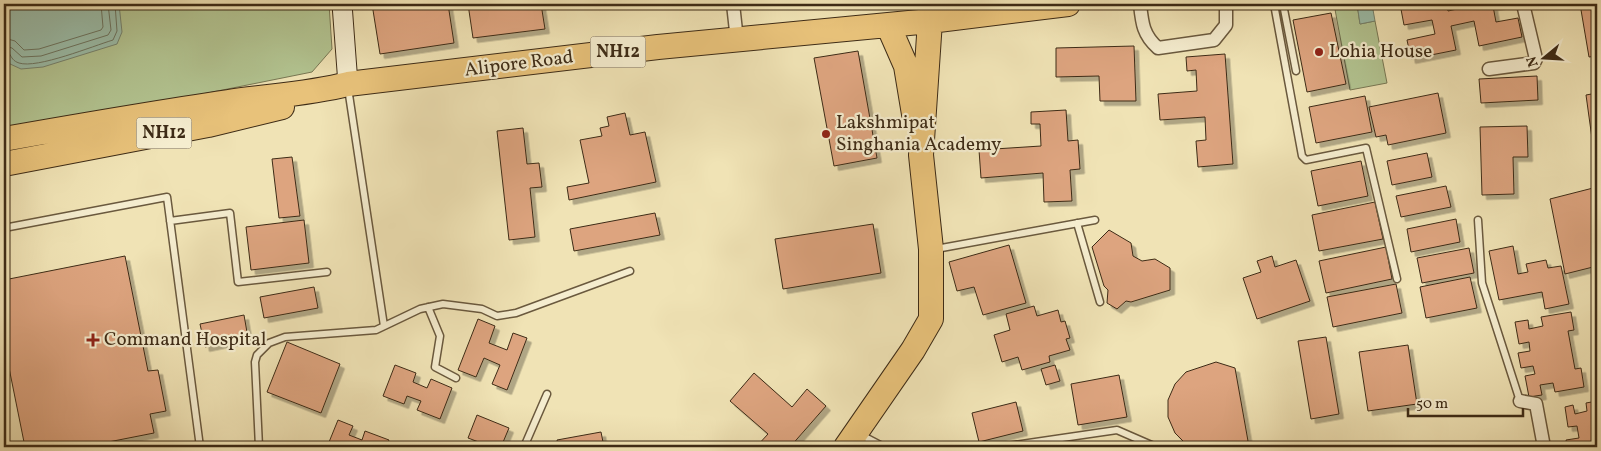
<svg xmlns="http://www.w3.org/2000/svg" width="1601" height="451" font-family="Vollkorn,serif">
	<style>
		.green { fill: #b3c592; stroke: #787854 }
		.water { fill: #9bbeaa; stroke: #75836f }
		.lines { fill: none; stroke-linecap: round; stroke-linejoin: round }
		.shore { stroke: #6c7460; stroke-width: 1 }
		.building { fill: #dda47f; stroke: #3d2b16; filter: url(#shadow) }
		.lane-casing { stroke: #6a593e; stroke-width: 9 }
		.street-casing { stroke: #6a593e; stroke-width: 15 }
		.secondary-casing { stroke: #3d2b16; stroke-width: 21 }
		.highway-casing { stroke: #3d2b16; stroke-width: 26 }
		.lane { stroke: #f5edcf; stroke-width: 6 }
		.street { stroke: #f5edcf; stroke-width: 12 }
		.secondary { stroke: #f5edcf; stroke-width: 19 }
		.highway { stroke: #e8c27a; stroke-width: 24 }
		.poi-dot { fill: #8f2418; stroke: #f5edcf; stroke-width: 2 }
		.labels { text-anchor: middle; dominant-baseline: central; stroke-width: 4.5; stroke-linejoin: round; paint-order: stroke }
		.shield { fill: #f5edcf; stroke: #74654e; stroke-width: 1 }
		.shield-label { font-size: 18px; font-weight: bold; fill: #3d2b16 }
		.poi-label { font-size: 19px; fill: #3d2b16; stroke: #f5edcf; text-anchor: start }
		.street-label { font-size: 19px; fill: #3d2b16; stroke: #f5edcf }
	</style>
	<defs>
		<filter id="shadow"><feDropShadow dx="4.5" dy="4.5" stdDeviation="0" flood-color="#0004"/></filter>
	</defs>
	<rect width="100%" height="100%" fill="#f0e3b5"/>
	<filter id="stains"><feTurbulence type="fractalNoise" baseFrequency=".004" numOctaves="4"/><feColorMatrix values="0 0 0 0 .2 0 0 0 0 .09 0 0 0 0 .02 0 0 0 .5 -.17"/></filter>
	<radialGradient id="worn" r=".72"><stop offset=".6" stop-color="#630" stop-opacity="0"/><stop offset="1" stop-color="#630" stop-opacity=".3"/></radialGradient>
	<!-- green -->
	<path class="green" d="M4,4H329L332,49L312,72L4,134Z
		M1334,4H1357L1360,24L1375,21L1387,83L1350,90Z"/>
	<!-- water -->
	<path class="water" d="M4,4H119L122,32L117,44L43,67L21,69L8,63L4,48Z
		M1357,4H1372L1375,21L1360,24Z"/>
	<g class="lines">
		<!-- shore -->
		<path class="shore" d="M4,38L15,41L24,50L39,49L101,30L103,27L101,4
			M4,46L12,48L22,57L41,56L108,35L111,30L108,4
			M4,52L9,53C12,58 13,61 19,63C37,69 93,46 113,40L117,31L115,4"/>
	</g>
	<!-- building -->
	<path class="building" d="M372,4H448L454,43L380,54Z
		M468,4H541L545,29L473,38Z
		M1400,4H1446L1448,11L1471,6L1470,4H1504L1493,6L1496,22L1518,18L1522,37L1479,46L1474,21L1451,26L1456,50L1411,59L1407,40L1435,34L1432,20L1404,25Z
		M1580,4H1597V56L1589,57Z
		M1331,13L1346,84L1307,92L1293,20Z
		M1134,46L1136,101H1100L1099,76L1056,77V48Z
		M858,51L877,158L834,166L814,58Z
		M1225,54L1233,164L1198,167L1196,141L1206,140L1205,117L1160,120L1158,94L1197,91L1196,70L1187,71L1186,57Z
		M1537,76L1538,100L1481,103L1479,79Z
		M1438,93L1446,133L1388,145L1386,135L1376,137L1369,107Z
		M1597,93V153H1594L1586,95Z
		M1365,96L1372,132L1316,143L1309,107Z
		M1066,110L1068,141L1078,140L1080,169L1070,170L1072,201L1044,202L1043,173L981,178L979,150L1041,146L1040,124H1031V112Z
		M625,113L630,135L645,132L656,182L569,200L567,187L589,183L580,140L602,136L600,128L609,126L607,117Z
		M1527,126L1528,157H1513L1514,194L1482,195L1480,127Z
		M523,128L527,164L539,163L542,187L530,188L535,237L509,240L497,131Z
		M1427,153L1432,177L1392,185L1387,161Z
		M292,157L300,216L279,218L272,159Z
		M1361,161L1368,196L1318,206L1311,171Z
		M1446,186L1451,207L1401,217L1396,196Z
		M1597,187V266L1565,274L1550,199Z
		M1375,202L1383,239L1319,251L1312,215Z
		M655,213L660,235L574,251L570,229Z
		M1456,219L1460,242L1411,252L1407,229Z
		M304,220L309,263L251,270L246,227Z
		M873,224L881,273L783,289L775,239Z
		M1109,230L1131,243L1133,256L1142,261L1155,259L1170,268V290L1131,302L1126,301L1117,309L1107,303L1108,290L1104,286L1092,247Z
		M1009,245L1026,303L983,315L974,287L957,291L949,262Z
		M1513,246L1518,274L1528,272L1526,264L1546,260L1548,268L1561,266L1569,304L1545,309L1542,292L1499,300L1489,251Z
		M1386,247L1392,279L1326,293L1319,261Z
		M1469,248L1474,273L1422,283L1417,258Z
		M125,256L148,371L158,370L166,411L150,414L154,433L83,447H25L4,343V280Z
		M1272,256L1275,267L1296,260L1310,301L1257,319L1243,278L1261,272L1257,261Z
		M1470,277L1477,308L1426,318L1420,287Z
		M1396,284L1402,313L1333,327L1327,297Z
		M314,287L318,308L264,318L260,297Z
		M1034,306L1037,316L1058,310L1061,322L1065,321L1070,338L1066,339L1070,350L1049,356L1050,362L1022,370L1018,357L1002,362L994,335L1010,330L1006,314Z
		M1571,312L1574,330L1568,331L1575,369L1581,368L1584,387L1555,392L1553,383L1540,385L1542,395L1529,397L1525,376L1535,374L1533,366L1521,368L1518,353L1530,351L1529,342L1519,344L1515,322L1528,320L1529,329L1543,326L1541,317Z
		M244,315L248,338L205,347L200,324Z
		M478,319L495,326L489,343L507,350L513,333L527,338L507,390L492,384L500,365L484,358L476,377L458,370Z
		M1326,337L1339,414L1311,419L1298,341Z
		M287,342L340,364L321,413L267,392Z
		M1408,345L1417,404L1368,411L1359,352Z
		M1216,362L1235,368L1248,441L1236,447H1194L1187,445L1175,433L1168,417V400L1175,384L1186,372Z
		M395,365L416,373L413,382L427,388L431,379L452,388L440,419L417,410L421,401L407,396L404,404L383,396Z
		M1055,365L1060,381L1046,385L1041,369Z
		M754,373L792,407L807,389L826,406L790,447H756L768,434L730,401Z
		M1119,375L1127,417L1078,425L1071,384Z
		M1597,401V447H1567L1566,440L1579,438L1577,426L1568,427L1565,407L1573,405L1575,414L1587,411L1586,403Z
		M1016,402L1023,431L979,442L972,413Z
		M477,415L509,428L501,447H492L468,438Z
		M338,420L353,426L349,435L362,440L365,431L389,440L386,447H327Z
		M601,432L604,447H558L557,440Z
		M1488,444L1489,447H1473Z"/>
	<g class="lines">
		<defs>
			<path id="lane" d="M1274,4L1302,156L1306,160L1366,148L1397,279
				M1283,4L1296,71
				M348,88L384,326
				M1478,220L1482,283L1520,401
				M170,221L230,213L238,282L327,272
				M1077,223L1100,302
				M4,228L167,197L200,447
				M936,249L1095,220
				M428,307L440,336L435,367L456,378
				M861,435L884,447
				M259,447L255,362L257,355L269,343L285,337L376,330L420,309L443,304L482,309L497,316L516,313L630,271
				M524,447L547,394
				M1000,447L1117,430L1156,447"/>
			<path id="street" d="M733,4L737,40
				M1140,4C1142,23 1143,35 1158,48L1214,40L1226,25V4
				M1489,69L1534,63L1536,59L1523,4
				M1520,401L1536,404L1544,447"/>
			<path id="secondary" d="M342,4L348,84
				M930,21L935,4"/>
			<path id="highway" d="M888,25L906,66L914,114
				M4,139C78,126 153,113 228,102C268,96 309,94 348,84L658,47L930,21L1068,4
				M4,164L208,125L282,107
				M846,447L913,350L931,319V249L921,155L930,21"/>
		</defs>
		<!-- lane casing -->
		<use href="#lane" class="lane-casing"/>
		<!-- street casing -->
		<use href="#street" class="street-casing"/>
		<!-- secondary casing -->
		<use href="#secondary" class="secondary-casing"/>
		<!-- highway casing -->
		<use href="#highway" class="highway-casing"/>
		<!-- lane -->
		<use href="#lane" class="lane"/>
		<!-- street -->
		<use href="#street" class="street"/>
		<!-- secondary -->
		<use href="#secondary" class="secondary"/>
		<!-- highway -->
		<use href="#highway" class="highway"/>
	</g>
	<!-- markers -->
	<g class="poi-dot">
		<circle cx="1319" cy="52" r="5"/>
		<circle cx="826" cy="134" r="5"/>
		<path d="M90.5 332.5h5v5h5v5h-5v5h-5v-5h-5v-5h5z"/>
	</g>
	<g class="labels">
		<!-- shield labels -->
		<g class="shield">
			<rect x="590.5" y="36.5" width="55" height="31" rx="4"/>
			<rect x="136.5" y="117.5" width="55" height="31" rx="4"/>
		</g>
		<g class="shield-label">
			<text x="618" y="52">NH12</text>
			<text x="164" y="133">NH12</text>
		</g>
		<!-- poi labels -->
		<g class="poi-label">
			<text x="1329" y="52">Lohia House</text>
			<text x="836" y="123">Lakshmipat<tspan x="836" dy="22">Singhania Academy</tspan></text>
			<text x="104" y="340">Command Hospital</text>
		</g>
		<!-- street labels -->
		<g class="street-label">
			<text transform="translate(519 64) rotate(-7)">Alipore Road</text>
		</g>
	</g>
	<!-- margin -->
	<rect width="1601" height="451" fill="none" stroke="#f0e3b5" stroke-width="20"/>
	<rect x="5" y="5" width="1591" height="441" fill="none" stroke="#3d2b16" stroke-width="2.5"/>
	<rect x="10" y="10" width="1581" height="431" fill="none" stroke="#3d2b16"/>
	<!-- north arrow -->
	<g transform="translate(1544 58) rotate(252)" stroke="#f5edcf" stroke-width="4" paint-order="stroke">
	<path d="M0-4L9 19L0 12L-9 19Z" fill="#3d2b16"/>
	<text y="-8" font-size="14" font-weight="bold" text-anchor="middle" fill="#3d2b16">N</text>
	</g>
	<!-- scale -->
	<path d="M1408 408v8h115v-8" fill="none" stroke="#3d2b16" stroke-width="2.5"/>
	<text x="1416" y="408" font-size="15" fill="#3d2b16" stroke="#f5edcf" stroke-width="4" paint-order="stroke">50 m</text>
	<rect width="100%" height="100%" filter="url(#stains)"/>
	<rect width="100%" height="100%" fill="url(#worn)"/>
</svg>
